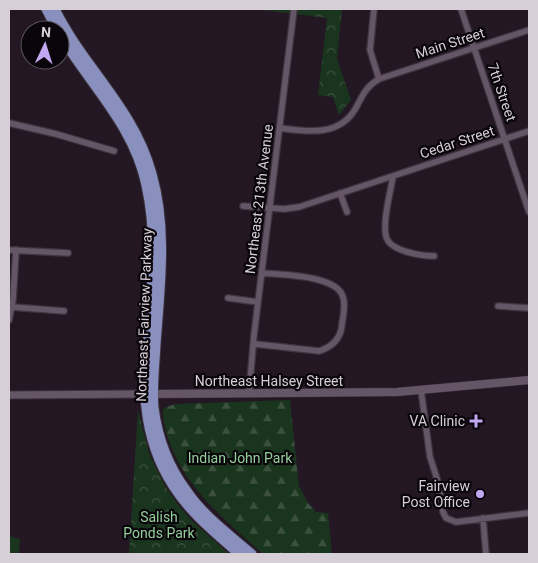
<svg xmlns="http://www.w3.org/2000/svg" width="538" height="563" font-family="Roboto,sans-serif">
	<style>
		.forest { fill: url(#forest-firs) }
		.park { fill: url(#park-crowns) }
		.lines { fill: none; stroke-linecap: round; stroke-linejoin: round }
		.minor-casing { stroke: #3d343e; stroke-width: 8 }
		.tertiary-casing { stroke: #3d343e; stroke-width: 9 }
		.secondary-casing { stroke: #3d343e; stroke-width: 9 }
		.primary-casing { stroke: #3d343e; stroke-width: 11 }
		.minor { stroke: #655667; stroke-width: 5.5 }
		.tertiary { stroke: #655667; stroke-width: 7 }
		.secondary { stroke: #655667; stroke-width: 8 }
		.primary { stroke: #8a90be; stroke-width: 9 }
		.poi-dot { fill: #c2a7f2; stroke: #09050a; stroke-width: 2 }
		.labels { text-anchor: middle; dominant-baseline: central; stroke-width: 4.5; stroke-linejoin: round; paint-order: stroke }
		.street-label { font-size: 14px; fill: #d7cfd8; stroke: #09050a }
		.poi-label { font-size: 14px; fill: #d7cfd8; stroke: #09050a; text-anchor: end }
		.park-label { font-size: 14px; fill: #94d09b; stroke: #09050a }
	</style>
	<defs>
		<pattern id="forest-firs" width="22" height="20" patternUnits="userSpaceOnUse" patternTransform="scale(1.25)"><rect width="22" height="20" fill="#1a351e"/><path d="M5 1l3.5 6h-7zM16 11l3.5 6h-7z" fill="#3b513e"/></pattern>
		<pattern id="park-crowns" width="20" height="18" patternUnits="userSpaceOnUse" patternTransform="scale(1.25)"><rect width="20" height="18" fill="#1a351e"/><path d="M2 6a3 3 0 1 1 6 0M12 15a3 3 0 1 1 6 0" fill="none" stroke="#3b513e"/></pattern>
	</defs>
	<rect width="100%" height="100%" fill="#231724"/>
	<!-- forest -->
	<path class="forest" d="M290,400L299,486L308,503L316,512L328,513L332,554H263C224,519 183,487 167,435C165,426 161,417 164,408L175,404Z"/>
	<!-- park -->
	<path class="park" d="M263,9H342L337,59L351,100L339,115L333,97L318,95L327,18L262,10Z
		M138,410L149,453L165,486L179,506L192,521L229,554H129Z
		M9,536L20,539L19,554H9Z"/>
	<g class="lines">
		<defs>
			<path id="minor" d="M374,9L370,50L379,79
				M461,9L529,212
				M9,123L56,134L114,151
				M280,128C309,132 341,137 357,106C363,94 367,86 379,79L529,30
				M393,176C391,191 381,225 387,239C392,251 421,256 434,256
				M340,193L347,212
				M243,206L284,209L299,207L529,131
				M9,250L68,253
				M228,298L258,302
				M498,306L529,308
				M12,307L64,311
				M9,320L13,300L16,250
				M255,344L319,351C332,347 341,339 342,324C343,316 346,305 343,297C337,275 282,275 262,273
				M421,390L430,457L439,485L443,512L446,518L456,522L529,513
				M249,393L254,335L294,9
				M483,518L486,554"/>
			<path id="tertiary" d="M9,395L145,394"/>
			<path id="secondary" d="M149,394L397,392L529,380"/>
			<path id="primary" d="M46,9L57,30
				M55,9C84,68 134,108 152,174C168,230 160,287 156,344C155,365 152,387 154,408C158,438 169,467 187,491C204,516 230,535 252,554
				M60,35C90,85 134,126 146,185C158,238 151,291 147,344C146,365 143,387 146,408C149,436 158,463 173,486C190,513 215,533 239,554"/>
		</defs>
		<!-- minor casing -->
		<use href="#minor" class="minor-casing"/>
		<!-- tertiary casing -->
		<use href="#tertiary" class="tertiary-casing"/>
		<!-- secondary casing -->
		<use href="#secondary" class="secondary-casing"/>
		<!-- primary casing -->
		<use href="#primary" class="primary-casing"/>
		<!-- minor -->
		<use href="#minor" class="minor"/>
		<!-- tertiary -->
		<use href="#tertiary" class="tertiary"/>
		<!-- secondary -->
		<use href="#secondary" class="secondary"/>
		<!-- primary -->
		<use href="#primary" class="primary"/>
	</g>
	<!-- markers -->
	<g class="poi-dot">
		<path d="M473.5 413.5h5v5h5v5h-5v5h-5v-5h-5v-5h5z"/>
		<circle cx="480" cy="494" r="5"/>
	</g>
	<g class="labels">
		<!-- street labels -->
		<g class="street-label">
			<text transform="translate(450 43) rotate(-18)">Main Street</text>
			<text transform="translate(502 92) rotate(71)">7th Street</text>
			<text transform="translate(457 142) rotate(-18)">Cedar Street</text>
			<text transform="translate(259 199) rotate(-83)">Northeast 213th Avenue</text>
			<text transform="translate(144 315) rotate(-88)">Northeast Fairview Parkway</text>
			<text x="269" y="381">Northeast Halsey Street</text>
		</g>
		<!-- poi labels -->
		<g class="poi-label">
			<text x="465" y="421">VA Clinic</text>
			<text x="470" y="486">Fairview<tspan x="470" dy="16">Post Office</tspan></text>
		</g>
		<!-- park labels -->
		<g class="park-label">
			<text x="240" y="458">Indian John Park</text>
			<text x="159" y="517">Salish<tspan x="159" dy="16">Ponds Park</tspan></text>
		</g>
	</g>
	<!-- border -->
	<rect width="538" height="563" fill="none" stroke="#d7cfd8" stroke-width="20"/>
	<!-- north arrow -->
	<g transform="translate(45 45) rotate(4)"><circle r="24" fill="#09050a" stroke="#5b565c"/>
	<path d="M0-4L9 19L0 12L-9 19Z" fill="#c2a7f2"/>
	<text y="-8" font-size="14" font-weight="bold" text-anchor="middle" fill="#d7cfd8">N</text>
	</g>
</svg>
